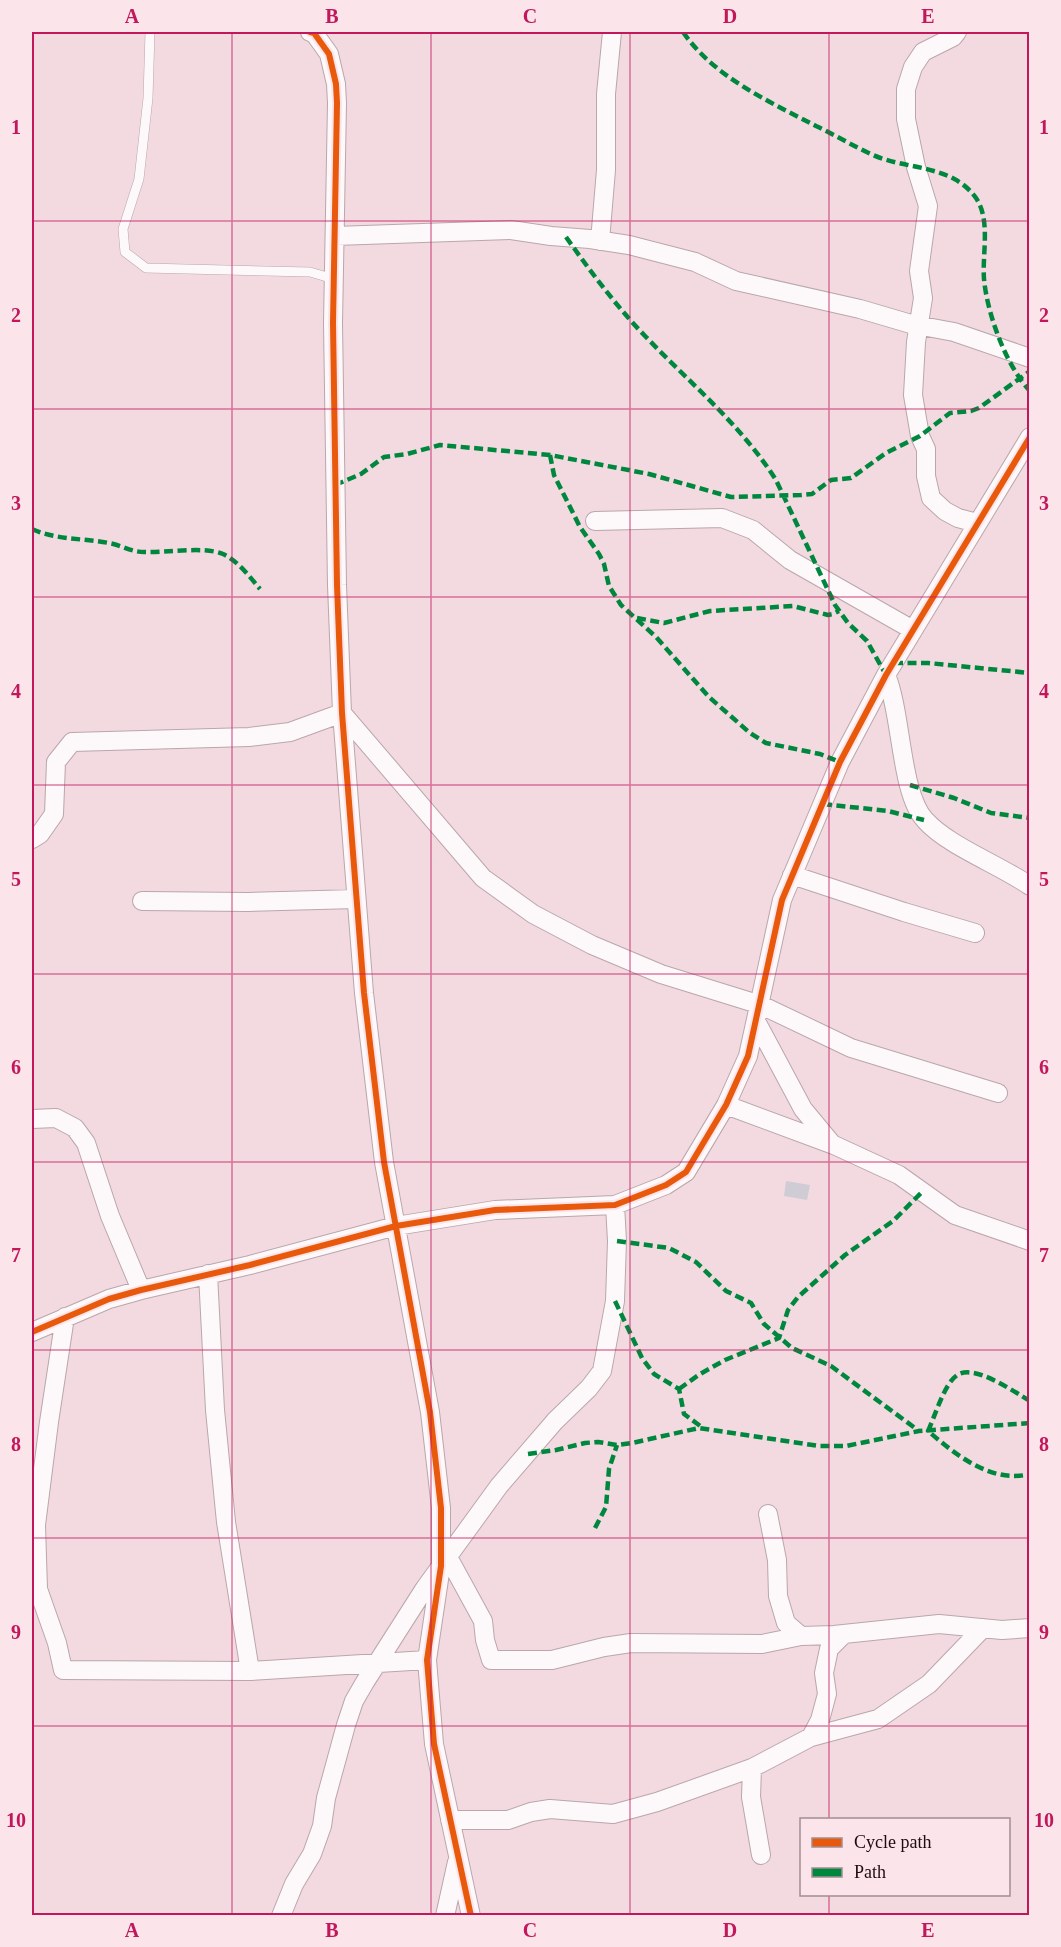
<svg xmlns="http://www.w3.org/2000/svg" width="1061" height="1947" font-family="'Times New Roman',serif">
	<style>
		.building { fill: #cfccd5 }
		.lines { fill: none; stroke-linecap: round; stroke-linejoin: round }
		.lane-casing { stroke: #baa6ab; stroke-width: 10 }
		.street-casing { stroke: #baa6ab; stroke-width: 20 }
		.lane { stroke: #fdf9fa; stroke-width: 9 }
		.street { stroke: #fdf9fa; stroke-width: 18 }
		.quiet { stroke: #00873e; stroke-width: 4.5; stroke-dasharray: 9 4.5; stroke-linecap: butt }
		.cycleway-casing { stroke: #fbe4ea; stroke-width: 10 }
		.cycleway { stroke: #e8590c; stroke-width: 6 }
		.grid { fill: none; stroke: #c2185b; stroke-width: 1.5; stroke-opacity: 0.55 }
		.neatline { fill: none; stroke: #c2185b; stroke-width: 2 }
		.grid-label { font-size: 20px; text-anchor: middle; font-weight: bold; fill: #c2185b }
	</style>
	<rect width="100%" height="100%" fill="#f2dae0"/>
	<!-- building -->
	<path class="building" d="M786,1181L810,1185L807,1200L784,1196Z"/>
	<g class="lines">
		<defs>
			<path id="lane" d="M150,32L148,98L139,179L123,229L125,252L146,268L310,272L334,279"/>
			<path id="street" d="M310,32L314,33L329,54L336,84L337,103L333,323L337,585L342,713L364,993L384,1162L430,1412L441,1508V1566L427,1660L434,1744L471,1916
				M957,32L953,37L923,52L913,67L906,89V119L916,167L928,206L919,271L923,298L916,342L913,395L920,436L926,449V476L931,498L945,511L958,518L977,523
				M335,236L511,230L551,236L590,239L629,245L695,262L736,281L860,309L911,324L954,332L1030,358
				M600,241L606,170V94L612,32
				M595,521L722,518L753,530L790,560L913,630
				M886,675C902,713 900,793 925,820C948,846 1000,865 1030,886
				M342,713L483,878L533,914L592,945L661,974L761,1005L851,1048L998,1093
				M32,839L40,834L54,814L56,762L72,742L249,737L290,732L342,713
				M792,875L904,912L975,933
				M142,901L248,902L356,899
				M756,1021L803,1109L832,1144
				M726,1105L834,1145L899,1175L955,1215L1030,1241
				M32,1119L56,1118L75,1128L86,1143L110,1216L141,1290
				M208,1274L215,1410L226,1522L250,1671
				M65,1317L49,1422L36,1525L38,1589L57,1643L63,1670L250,1671L427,1660
				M32,1332L109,1299L141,1290L250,1265L396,1226L495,1210L615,1205L666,1185L686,1172L726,1105L748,1056L782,900L840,762L886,675L1030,437
				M768,1514L777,1560L778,1596L786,1623L801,1636
				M448,1557L483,1621L485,1640L491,1660H552L604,1647L631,1643L762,1644L801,1636L834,1635L939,1624L1002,1630L1030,1628
				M811,1737L878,1719L929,1684L983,1628
				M752,1768L751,1797L761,1855
				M450,1820H508L531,1812L550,1809L613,1814L657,1802L752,1768L811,1737L820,1720L827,1694L824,1673L829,1649L844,1634
				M281,1916L294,1884L312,1854L322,1826L326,1798L346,1725L354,1701L365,1682L425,1588L499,1486L555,1421L589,1388L602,1371L615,1301L617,1241L615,1205
				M445,1916L457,1862"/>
		</defs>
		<!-- lane casing -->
		<use href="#lane" class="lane-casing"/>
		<!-- street casing -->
		<use href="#street" class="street-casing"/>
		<!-- lane -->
		<use href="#lane" class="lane"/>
		<!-- street -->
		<use href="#street" class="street"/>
		<!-- quiet -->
		<path class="quiet" d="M683,32C714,77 768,101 816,126C835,135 853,146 873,155C906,170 952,164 976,198C991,220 982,254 984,279C987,313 1006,366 1030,391
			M566,237C591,272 616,306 646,337C691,384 741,425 776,480L835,605L848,623L867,641L886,675
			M550,455L554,475L580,527L599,554L604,564L609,586L621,605L656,637L709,697L750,733L766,743L820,754L840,762
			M335,485L361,474L384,457L407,454L440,445L550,455L649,474L731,497L801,495L812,494L831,480L851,478L886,453L920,436L950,413L971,411L979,408L1030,371
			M32,529C56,540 82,538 109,543C121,545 131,552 144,552C165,553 205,546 223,554C238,561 249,576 260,589
			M637,618L664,623L710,611L793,606L828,615L833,614L839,611
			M894,663H928L1030,673
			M910,785L954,798L991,813L1030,818
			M823,804L888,811L924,820
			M617,1241L669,1248L696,1262L726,1291L751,1303L764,1324L792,1348L831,1366L919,1431
			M615,1301L642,1358L654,1374L679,1389L684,1414L703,1428
			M679,1389L700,1374L725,1360L779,1338L788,1310L798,1297L845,1255L893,1221L922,1192
			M1030,1401C1014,1392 973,1362 956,1376C944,1385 935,1416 928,1431C955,1454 991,1484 1030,1474
			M528,1454L556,1450L585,1443L598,1442L617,1445L632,1443L699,1428L819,1446H846L919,1431L1030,1423
			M595,1528L606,1507L609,1469L617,1445"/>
		<defs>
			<path id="cycleway" d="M310,32L314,33L329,54L336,84L337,103L333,323L337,585L342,713L364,993L384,1162L430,1412L441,1508V1566L427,1660L434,1744L471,1916
				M32,1332L109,1299L141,1290L250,1265L396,1226L495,1210L615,1205L666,1185L686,1172L726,1105L748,1056L782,900L840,762L886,675L1030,437"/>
		</defs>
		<!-- cycleway casing -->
		<use href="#cycleway" class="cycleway-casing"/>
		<!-- cycleway -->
		<use href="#cycleway" class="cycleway"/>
	</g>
	<!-- grid -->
	<path class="grid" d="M232,32V1916M431,32V1916M630,32V1916M829,32V1820M32,221H1030M32,409H1030M32,597H1030M32,785H1030M32,974H1030M32,1162H1030M32,1350H1030M32,1538H1030M32,1726H1030M829,1894V1916"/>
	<!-- border -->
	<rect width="1061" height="1947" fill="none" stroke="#fbe4ea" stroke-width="66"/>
	<!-- legend -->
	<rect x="800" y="1818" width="210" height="78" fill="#fbe4ea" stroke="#a38e93" stroke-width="1.5"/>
	<rect x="812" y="1838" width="30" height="9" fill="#e8590c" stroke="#a38e93" stroke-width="1.5"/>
	<text x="854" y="1848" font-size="18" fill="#1e0c11">Cycle path</text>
	<rect x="812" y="1868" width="30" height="9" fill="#00873e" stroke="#a38e93" stroke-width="1.5"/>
	<text x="854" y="1878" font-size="18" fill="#1e0c11">Path</text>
	<rect x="33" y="33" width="995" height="1881" class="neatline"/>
	<g class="grid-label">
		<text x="132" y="23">A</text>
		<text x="332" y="23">B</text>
		<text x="530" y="23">C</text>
		<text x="730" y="23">D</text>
		<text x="928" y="23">E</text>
		<text x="16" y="134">1</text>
		<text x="1044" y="134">1</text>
		<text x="16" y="322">2</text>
		<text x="1044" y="322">2</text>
		<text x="16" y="510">3</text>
		<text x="1044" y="510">3</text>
		<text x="16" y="698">4</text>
		<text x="1044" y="698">4</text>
		<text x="16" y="886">5</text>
		<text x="1044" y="886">5</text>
		<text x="16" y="1074">6</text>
		<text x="1044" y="1074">6</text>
		<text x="16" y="1262">7</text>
		<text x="1044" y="1262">7</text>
		<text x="16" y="1451">8</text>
		<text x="1044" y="1451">8</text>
		<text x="16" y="1639">9</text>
		<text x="1044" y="1639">9</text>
		<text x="16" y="1827">10</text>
		<text x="1044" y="1827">10</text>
		<text x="132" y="1937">A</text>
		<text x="332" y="1937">B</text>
		<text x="530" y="1937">C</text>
		<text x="730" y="1937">D</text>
		<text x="928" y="1937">E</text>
	</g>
</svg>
